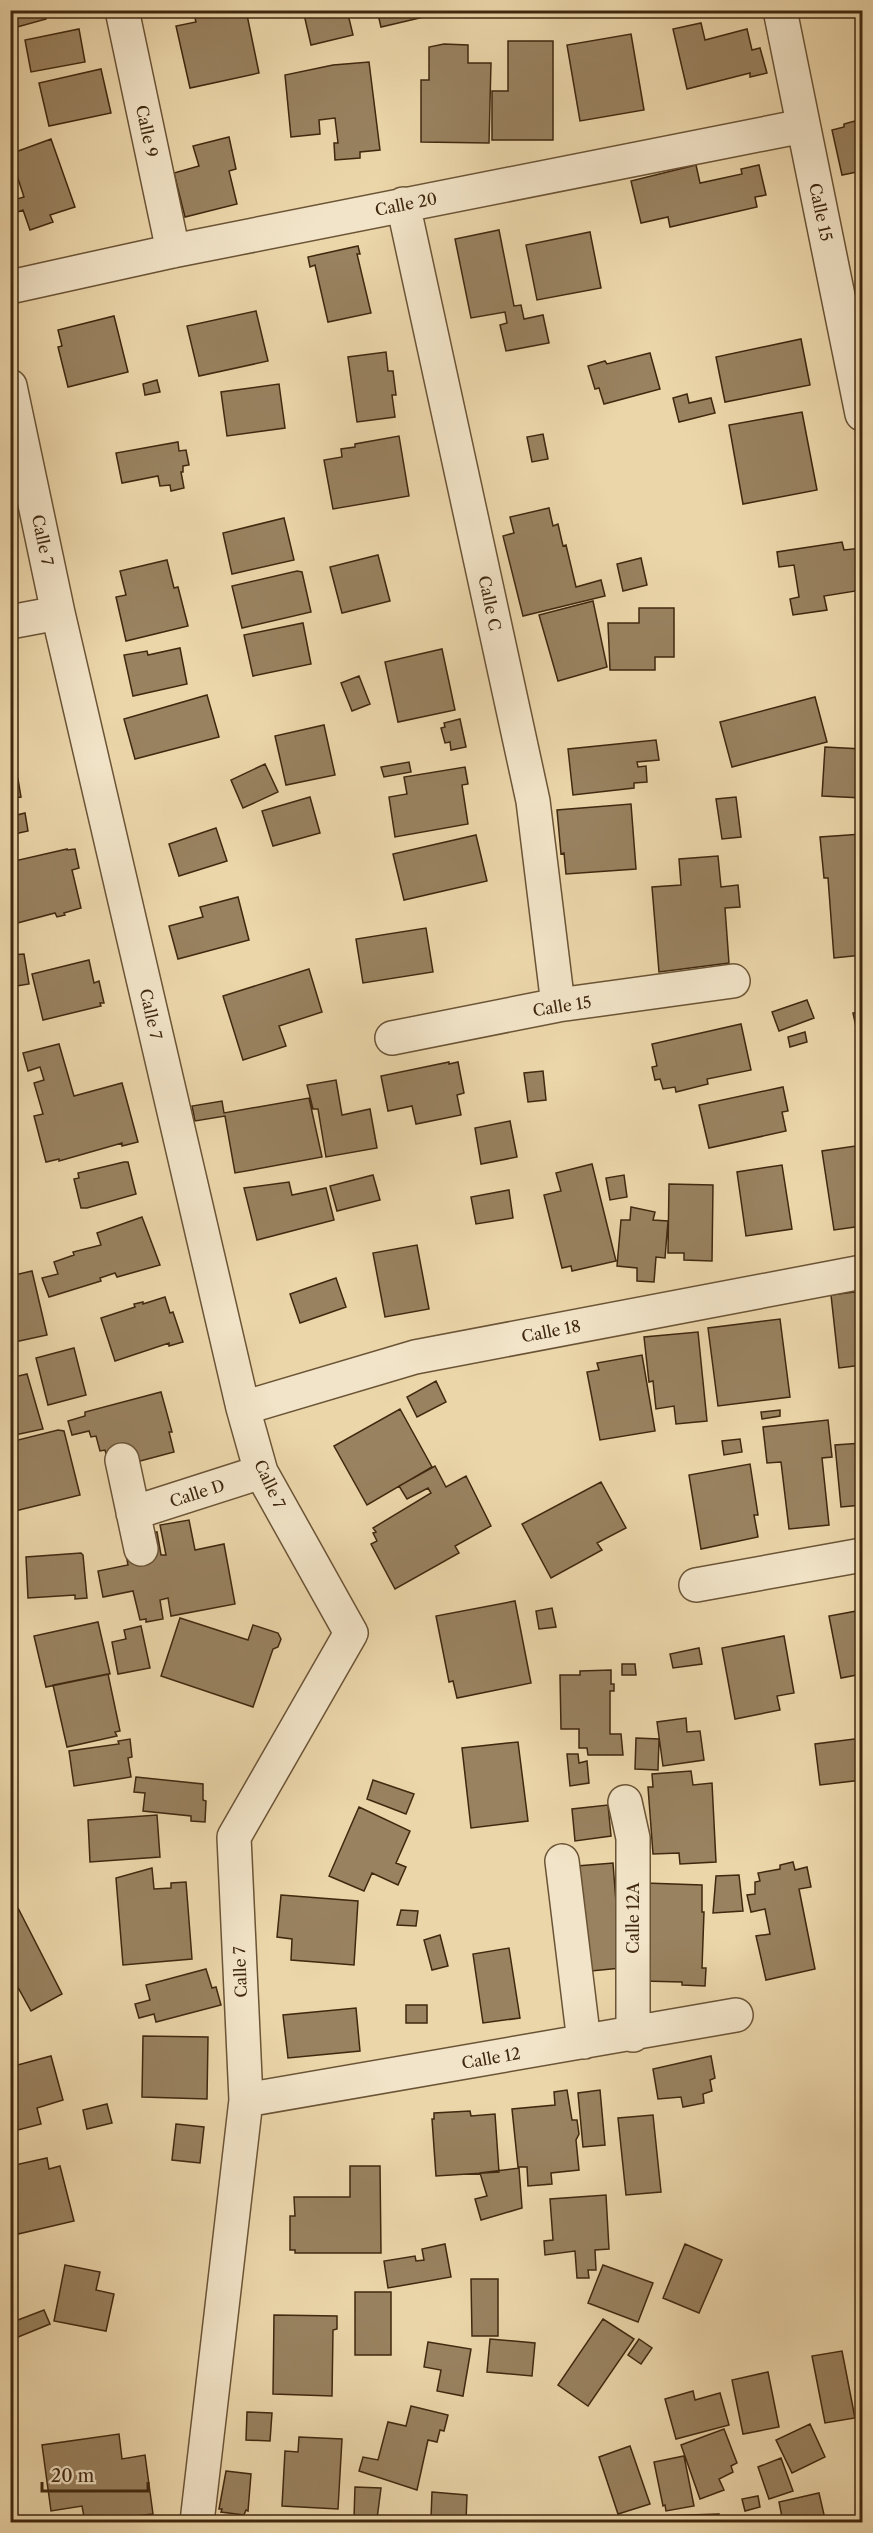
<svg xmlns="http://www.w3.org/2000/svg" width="873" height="2533" font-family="'Libre Caslon Text',serif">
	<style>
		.building { fill: #998260; stroke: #40280f; stroke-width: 1.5 }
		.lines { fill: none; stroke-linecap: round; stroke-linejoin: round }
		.minor-casing { stroke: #6b5436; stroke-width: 36 }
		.minor { stroke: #f2e4c8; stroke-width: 33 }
		.labels { text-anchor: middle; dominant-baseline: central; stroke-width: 6; stroke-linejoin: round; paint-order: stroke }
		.street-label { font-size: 16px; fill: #40280f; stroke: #f2e4c8 }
	</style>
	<rect width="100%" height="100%" fill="#ebd6aa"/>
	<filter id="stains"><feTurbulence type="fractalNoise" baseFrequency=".00333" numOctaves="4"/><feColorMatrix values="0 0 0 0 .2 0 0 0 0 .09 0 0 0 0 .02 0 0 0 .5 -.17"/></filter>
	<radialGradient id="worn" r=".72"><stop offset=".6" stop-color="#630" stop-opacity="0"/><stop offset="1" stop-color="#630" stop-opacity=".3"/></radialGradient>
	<!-- building -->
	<path class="building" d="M10,10H43L46,19L10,29Z
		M193,10H246L259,73L190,88L176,26L196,22Z
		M303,10H347L353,35L311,45Z
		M377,10H437V14L381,27Z
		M701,23L705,40L747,29L752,50L760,48L767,73L750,77V73L687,89L673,29Z
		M79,29L85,62L31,72L25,40Z
		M631,34L644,110L580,121L567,45Z
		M508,41H553V140H492V91H508Z
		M444,44L468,45V63H491L489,143L421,142V80H429V47Z
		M369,62L380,150L360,152V158L335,160L334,143H338L335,118L319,120L320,134L291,137L285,75L333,65Z
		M101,69L111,113L49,126L39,83Z
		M862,119V171L842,175L832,130L844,127V124Z
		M229,137L236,169L229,171L237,204L185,217L174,173L199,166L193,146Z
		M51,139L75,207L50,215L53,222L30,230L23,210L10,215V201L24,197L10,154Z
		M696,165L700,183L742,174L741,169L759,165L766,195L755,197L757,207L670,227L668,217L641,223L631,181Z
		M499,230L514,306L521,305L524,319L543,315L549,343L506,351L500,325L507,323L505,312L471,318L455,239Z
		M590,232L601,288L537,300L526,245Z
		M358,246L360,254H357L371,313L328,322L315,265L310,267L308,257Z
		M256,311L268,361L199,376L187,326Z
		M114,316L128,372L68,387L58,347L62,346L58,330Z
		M801,339L810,385L725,402L716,357Z
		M386,352L388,371H393L396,395H392L395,417L357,422L348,357Z
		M650,353L660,389L604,404L599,388L595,389L588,366L605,361L607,364Z
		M157,380L160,392L145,395L143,384Z
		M279,384L285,428L227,436L221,392Z
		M687,394L689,403L711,398L715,413L679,422L673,398Z
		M802,412L817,490L743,504L729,425Z
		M543,434L548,459L532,462L527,437Z
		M399,436L409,496L333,509L324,460L342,457L341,449L355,447V444Z
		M178,442L179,451L186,450L189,465L183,466V472H181L184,488L171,491L170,485L160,486L158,476L122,483L116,453Z
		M549,508L553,526L558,524L563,546L566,545L576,587L601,580L605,596L523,616L503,536L514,533L510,517Z
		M284,518L294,560L232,574L223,533Z
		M842,542L844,550L862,548V569L859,570L862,590L824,596L827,610L793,615L790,599L799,597L794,565L779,567L777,552Z
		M378,555L390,601L342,613L330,567Z
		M641,558L647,585L623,591L617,564Z
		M167,560L174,588L178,587L188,626L126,641L116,597L126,595L120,571Z
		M297,571L302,572L311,612L242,628L232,586Z
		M593,601L607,667L558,681L539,615Z
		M639,608H674V657H655V670H610L608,623H639Z
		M303,623L311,664L253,676L244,635Z
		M180,648L187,684L133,696L124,655L147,651L148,655Z
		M442,649L455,710L398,722L385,662Z
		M359,676L370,704L352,711L341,683Z
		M207,695L219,737L135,759L124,719Z
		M815,697L827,742L732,767L720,722Z
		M460,719L466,747L451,750L450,742L445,743L441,728L445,727L444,723Z
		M324,725L335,775L286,785L275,736Z
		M656,740L659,760L637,762L638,767L646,766L647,782L634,783V788L573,795L568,749Z
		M825,747L862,749V798L822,796Z
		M409,762L411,772L384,777L381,767Z
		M265,764L278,792L243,808L231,780Z
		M465,767L468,784L462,785L468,824L395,837L389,797L407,794L404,777Z
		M18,779L21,797L14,798L17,815L25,813L28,831L10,835V780Z
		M310,797L320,833L273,846L262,811Z
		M736,797L741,837L722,839L716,799Z
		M631,804L636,869L566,874L564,853L561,854L557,810Z
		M216,828L227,861L179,876L169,844Z
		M862,834V955L834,958L828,878H824L820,837Z
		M476,835L487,881L404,900L393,854Z
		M67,849V850L75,849L79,868L72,870L81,908L64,913L65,915L57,917L55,913L10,925V862Z
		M718,856L721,887L738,885L740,907L725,908L729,963L659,972L652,887L681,885L679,859Z
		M238,897L249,940L178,959L169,926L203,917L200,907Z
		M426,928L433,972L363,983L356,939Z
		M24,954L29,984L10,987V955Z
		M89,960L94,983L99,981L104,1003H100L101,1006L43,1020L32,974Z
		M309,969L322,1012L279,1026L286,1046L243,1060L223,996Z
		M807,1000L814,1018L779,1031L772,1012Z
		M862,1011V1054L853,1013Z
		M741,1024L751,1070L707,1079L708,1084L676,1092L675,1087L663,1089L660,1079L655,1080L652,1067L657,1066L652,1044Z
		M805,1032L807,1042L790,1047L788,1037Z
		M59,1044L74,1096L122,1083L138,1142L122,1146V1143L59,1161V1159L46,1162L34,1116L43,1114L34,1083L44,1080L40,1067L28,1071L23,1053Z
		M449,1062V1064L458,1062L464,1093L457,1095L461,1115L416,1124L412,1106L388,1111L381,1076Z
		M543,1071L546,1100L528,1102L524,1073Z
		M336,1080L342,1115L370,1109L377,1148L326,1157L318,1109H313L307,1085Z
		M783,1087L788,1111L782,1112L786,1131L709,1148L699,1105Z
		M309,1098L322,1157L235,1173L225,1116L195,1121L192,1106L222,1101L224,1113Z
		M510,1121L517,1157L481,1164L475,1128Z
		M862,1145V1175H859L861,1188H862V1226L834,1230L822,1151Z
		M124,1162H128L136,1194L87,1208H81L74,1179L79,1178L78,1173Z
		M592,1164L616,1261L572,1271L571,1266L562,1268L544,1195L561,1191L556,1173Z
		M782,1165L792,1229L746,1236L737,1172Z
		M373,1175L380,1200L337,1211L330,1186Z
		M624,1175L627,1197L610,1200L606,1178Z
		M289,1182L292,1195L326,1188L334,1220L257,1240L244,1188Z
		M669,1184L713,1185L712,1261L684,1260V1253H668Z
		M509,1190L513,1218L476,1224L471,1197Z
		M631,1207L655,1212L653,1220L668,1221L665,1258L656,1257L654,1282L637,1281V1268L617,1266L621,1220H630Z
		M142,1217L160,1265L117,1277L115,1273L100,1278L101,1281L49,1297L42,1278L58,1274L54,1262L74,1255L73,1252L101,1245L97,1233Z
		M417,1245L429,1309L385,1317L373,1253Z
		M32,1271L47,1335L10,1343V1276Z
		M336,1278L346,1307L300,1323L290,1294Z
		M862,1291V1365L839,1368L831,1295Z
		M165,1297L170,1313L173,1312L183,1342L169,1346V1343L115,1361L101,1318L135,1307L134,1304L143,1302V1304Z
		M780,1319L790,1397L718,1406L708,1328Z
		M698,1332L707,1421L676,1424L674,1406L656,1409L653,1381L649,1382L644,1337Z
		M74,1348L86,1395L48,1405L36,1358Z
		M642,1355L655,1431L600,1440L587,1372L599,1370L597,1363Z
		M27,1374L43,1429L10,1436V1378Z
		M436,1381L446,1402L417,1417L407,1397Z
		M161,1392L172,1432H169L174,1452L110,1469L105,1450L100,1451L96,1436L91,1437L89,1431L72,1435L68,1421L85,1416V1412Z
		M400,1409L432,1467L367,1505L334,1446Z
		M780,1410V1416L762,1419L761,1412Z
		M828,1420L832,1457L822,1458L829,1525L789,1529L781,1462L767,1463L763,1427Z
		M58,1430L64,1431L80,1495L11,1512L10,1442Z
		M740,1439L742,1452L724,1455L722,1441Z
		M862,1443V1505L841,1507L835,1445Z
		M750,1464L758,1515H754L758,1537L701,1549L689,1475Z
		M435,1466L446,1487L466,1476L491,1526L455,1546L459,1553L395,1589L371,1544L377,1541L373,1533L376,1532L373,1528L431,1493L428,1488L407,1499L399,1486Z
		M601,1482L626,1528L597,1543L602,1550L551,1578L522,1524Z
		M189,1520L195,1550L224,1544L235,1604L171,1616L168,1598L160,1600L163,1619L146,1622V1619L140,1620L133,1591L103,1597L98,1571L128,1565L123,1539L157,1532L161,1555H166L160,1525Z
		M81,1553L83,1555L87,1598L75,1599V1595L28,1598L26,1557Z
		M515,1601L531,1683L457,1698L453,1681L449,1682L436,1616Z
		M552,1608L556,1627L539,1629L536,1611Z
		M862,1610V1677V1674L841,1678L829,1616Z
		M180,1618L248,1640L253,1625L278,1633L281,1639L278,1647L273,1649L253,1707L161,1676Z
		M98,1622L110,1674L46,1687L34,1636Z
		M141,1626L150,1668L118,1674L112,1642L126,1639L124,1630Z
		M784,1636L794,1693L777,1696L780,1710L735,1719L722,1648Z
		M699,1648L702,1664L673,1668L670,1654Z
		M622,1664H635L636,1675H622Z
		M611,1670V1684H614V1691H610V1734H621L623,1755H588L587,1748H579V1729H561L560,1675H580V1671Z
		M108,1674L120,1731L115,1732L117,1736L67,1747L53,1685Z
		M686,1718L687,1732L700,1731L704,1760L663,1766L657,1722Z
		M636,1738L659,1739L658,1770L635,1769Z
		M862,1738V1780L820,1785L815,1744Z
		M130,1739L132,1757L128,1758L131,1777L74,1786L69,1751L119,1744L118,1741Z
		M518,1742L528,1821L471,1828L462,1748Z
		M567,1754H578L579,1763L587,1761L589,1783L570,1786Z
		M691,1771L693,1785L712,1783L716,1862L680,1864L679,1853L653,1854L648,1787H653L652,1774Z
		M136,1777L203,1784V1800L206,1801L205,1822L191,1821V1816L143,1811L145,1793L134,1792Z
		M373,1780L414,1794L406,1814L367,1799Z
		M608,1805L611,1836L575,1841L572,1809Z
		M359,1807L410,1831L396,1863L406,1867L398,1885L372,1873L364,1891L329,1876Z
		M157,1815L160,1857L90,1862L88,1820Z
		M793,1862L795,1870L807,1867L811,1887L799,1889L815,1969L766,1980L756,1936L770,1934L765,1909L751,1912L747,1895L755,1894V1882L760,1881L758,1873L780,1869V1865Z
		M613,1863L621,1968L591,1971L588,1935L583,1936L577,1866Z
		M152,1868L154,1889L171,1888V1883L186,1882L192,1959L123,1965L116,1878Z
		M739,1875L743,1911L713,1913L716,1876Z
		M645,1883L702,1885V1912H704L702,1968H706L705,1986L682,1985V1982L642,1981Z
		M281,1895L358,1901L354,1965L291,1960L292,1939L277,1937Z
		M18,1908L62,1994L31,2011L10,1973V1910Z
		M401,1910L418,1911L416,1926L397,1925Z
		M440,1935L448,1966L432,1970L424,1940Z
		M509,1948L520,2018L483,2023L473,1954Z
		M206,1969L212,1988L216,1987L221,2005L156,2022L154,2014L139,2018L135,2004L150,2000L146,1985Z
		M406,2005H427V2023H406Z
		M356,2008L360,2051L288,2058L283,2015Z
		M143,2036L208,2037L207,2099L142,2097Z
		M51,2056L63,2100L37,2108L41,2124L10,2132V2067Z
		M711,2056L715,2078L710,2080L712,2091L703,2094L704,2103L683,2107L681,2097L658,2099L653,2069Z
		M567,2090L572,2120H577L579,2134L576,2140L579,2170L551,2173L552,2184L528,2186L527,2167H518L512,2109L555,2105L554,2092Z
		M600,2090L605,2145L583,2147L578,2093Z
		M107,2104L112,2123L87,2129L83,2110Z
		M470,2111L471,2116L495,2114L499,2172L436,2176L432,2119H434V2113Z
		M653,2115L661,2192L626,2195L618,2118Z
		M176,2124L204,2127L200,2163L172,2160Z
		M47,2158L49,2169L60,2166L74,2221L18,2234L10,2203V2166Z
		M350,2166H380L381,2253H295V2250H290V2216H295L294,2197H350Z
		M519,2168L522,2208L481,2220L475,2199L487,2196L480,2173Z
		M606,2195L609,2249L595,2250L596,2270H588L589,2278H577L575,2251L545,2255L544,2241L553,2240L550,2199Z
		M445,2244L451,2277L388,2288L384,2261L415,2256L416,2261L424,2260L422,2249Z
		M685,2244L722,2260L699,2313L663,2298Z
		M65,2265L100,2272L96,2290L114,2294L106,2331L54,2321Z
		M603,2265L653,2283L638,2322L588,2303Z
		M471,2279H498V2336H472Z
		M355,2292H391V2355H355Z
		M44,2310L50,2324L11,2340L10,2323Z
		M274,2315L337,2316V2329L333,2330L332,2396L273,2394Z
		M603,2319L634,2339L588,2406L558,2385Z
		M490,2339L535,2343L532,2376L487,2372Z
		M639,2339L652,2348L641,2364L628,2355Z
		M428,2342L471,2349L463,2396L437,2391L441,2370L424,2367Z
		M842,2351L855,2418L825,2423L812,2356Z
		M768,2372L779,2427L743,2434L732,2380Z
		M693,2391L695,2400L720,2393L729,2425L676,2439L665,2399Z
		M411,2406L448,2415L444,2431L440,2430L437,2442L428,2440L417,2490L359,2471L363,2457L378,2460L388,2422L406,2426Z
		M247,2412L272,2413L270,2441L246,2440Z
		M810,2424L825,2457L792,2473L776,2440Z
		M724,2429L737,2463L731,2466L733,2472L719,2479L724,2490L700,2499L681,2445Z
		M119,2434L122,2459L145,2455L153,2514L85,2522L82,2506L51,2511L42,2445Z
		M299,2437L342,2439L338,2509L282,2506L285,2451L298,2452Z
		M630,2446L650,2504L618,2514L599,2457Z
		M684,2456L694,2506L666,2511L665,2505L663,2506L654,2462Z
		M781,2458L793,2491L769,2499L758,2467Z
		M226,2471L251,2474L248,2511L246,2510L244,2515L221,2512L222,2509H219Z
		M355,2487L381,2488L377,2519L405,2521V2522H348V2518H354Z
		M432,2492L467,2495L466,2521L479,2522H419L420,2518H431Z
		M819,2493L825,2519L809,2522H783L779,2502Z
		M758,2496L760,2507L745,2511L742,2499Z
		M719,2514V2522H658V2516Z
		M296,2518L348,2520V2522H296Z"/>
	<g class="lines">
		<defs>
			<path id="minor" d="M122,10L173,251
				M780,10L862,414
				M403,204L533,801L558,1005
				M10,287L173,251L803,126
				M10,386L58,613L243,1408L261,1472L351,1633L234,1837L246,2100L197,2522
				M10,622L58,613
				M392,1038L558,1005L733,981
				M243,1408L415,1357L862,1272
				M122,1460L141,1549
				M133,1513L261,1472
				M696,1585L862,1555
				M625,1802L633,1838V2035
				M562,1861L584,2042
				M246,2100L736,2015"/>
		</defs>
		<!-- minor casing -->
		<use href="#minor" class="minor-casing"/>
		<!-- minor -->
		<use href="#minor" class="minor"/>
	</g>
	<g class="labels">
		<!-- street labels -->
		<g class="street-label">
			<text transform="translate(147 131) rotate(78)">Calle 9</text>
			<text transform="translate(406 204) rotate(-11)">Calle 20</text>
			<text transform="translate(821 212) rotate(78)">Calle 15</text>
			<text transform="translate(43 540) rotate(78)">Calle 7</text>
			<text transform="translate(490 603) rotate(78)">Calle C</text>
			<text transform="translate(562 1006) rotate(-9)">Calle 15</text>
			<text transform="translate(151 1014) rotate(77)">Calle 7</text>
			<text transform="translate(551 1331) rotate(-11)">Calle 18</text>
			<text transform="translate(270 1484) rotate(65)">Calle 7</text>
			<text transform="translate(197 1493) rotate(-18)">Calle D</text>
			<text transform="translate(633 1918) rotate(-90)">Calle 12A</text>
			<text transform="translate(240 1972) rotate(-92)">Calle 7</text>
			<text transform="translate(491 2058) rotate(-10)">Calle 12</text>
		</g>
	</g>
	<!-- margin -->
	<rect width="873" height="2533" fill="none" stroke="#ebd6aa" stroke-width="36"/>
	<rect x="12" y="12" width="849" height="2509" fill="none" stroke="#40280f" stroke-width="3"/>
	<rect x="18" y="18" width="837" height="2497" fill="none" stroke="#40280f" stroke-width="1.5"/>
	<!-- scale -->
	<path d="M42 2482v9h106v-9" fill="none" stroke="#40280f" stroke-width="3"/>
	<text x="51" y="2482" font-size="18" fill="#40280f" stroke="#f2e4c8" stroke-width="4.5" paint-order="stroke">20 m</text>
	<rect width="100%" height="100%" filter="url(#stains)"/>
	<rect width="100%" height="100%" fill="url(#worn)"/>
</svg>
